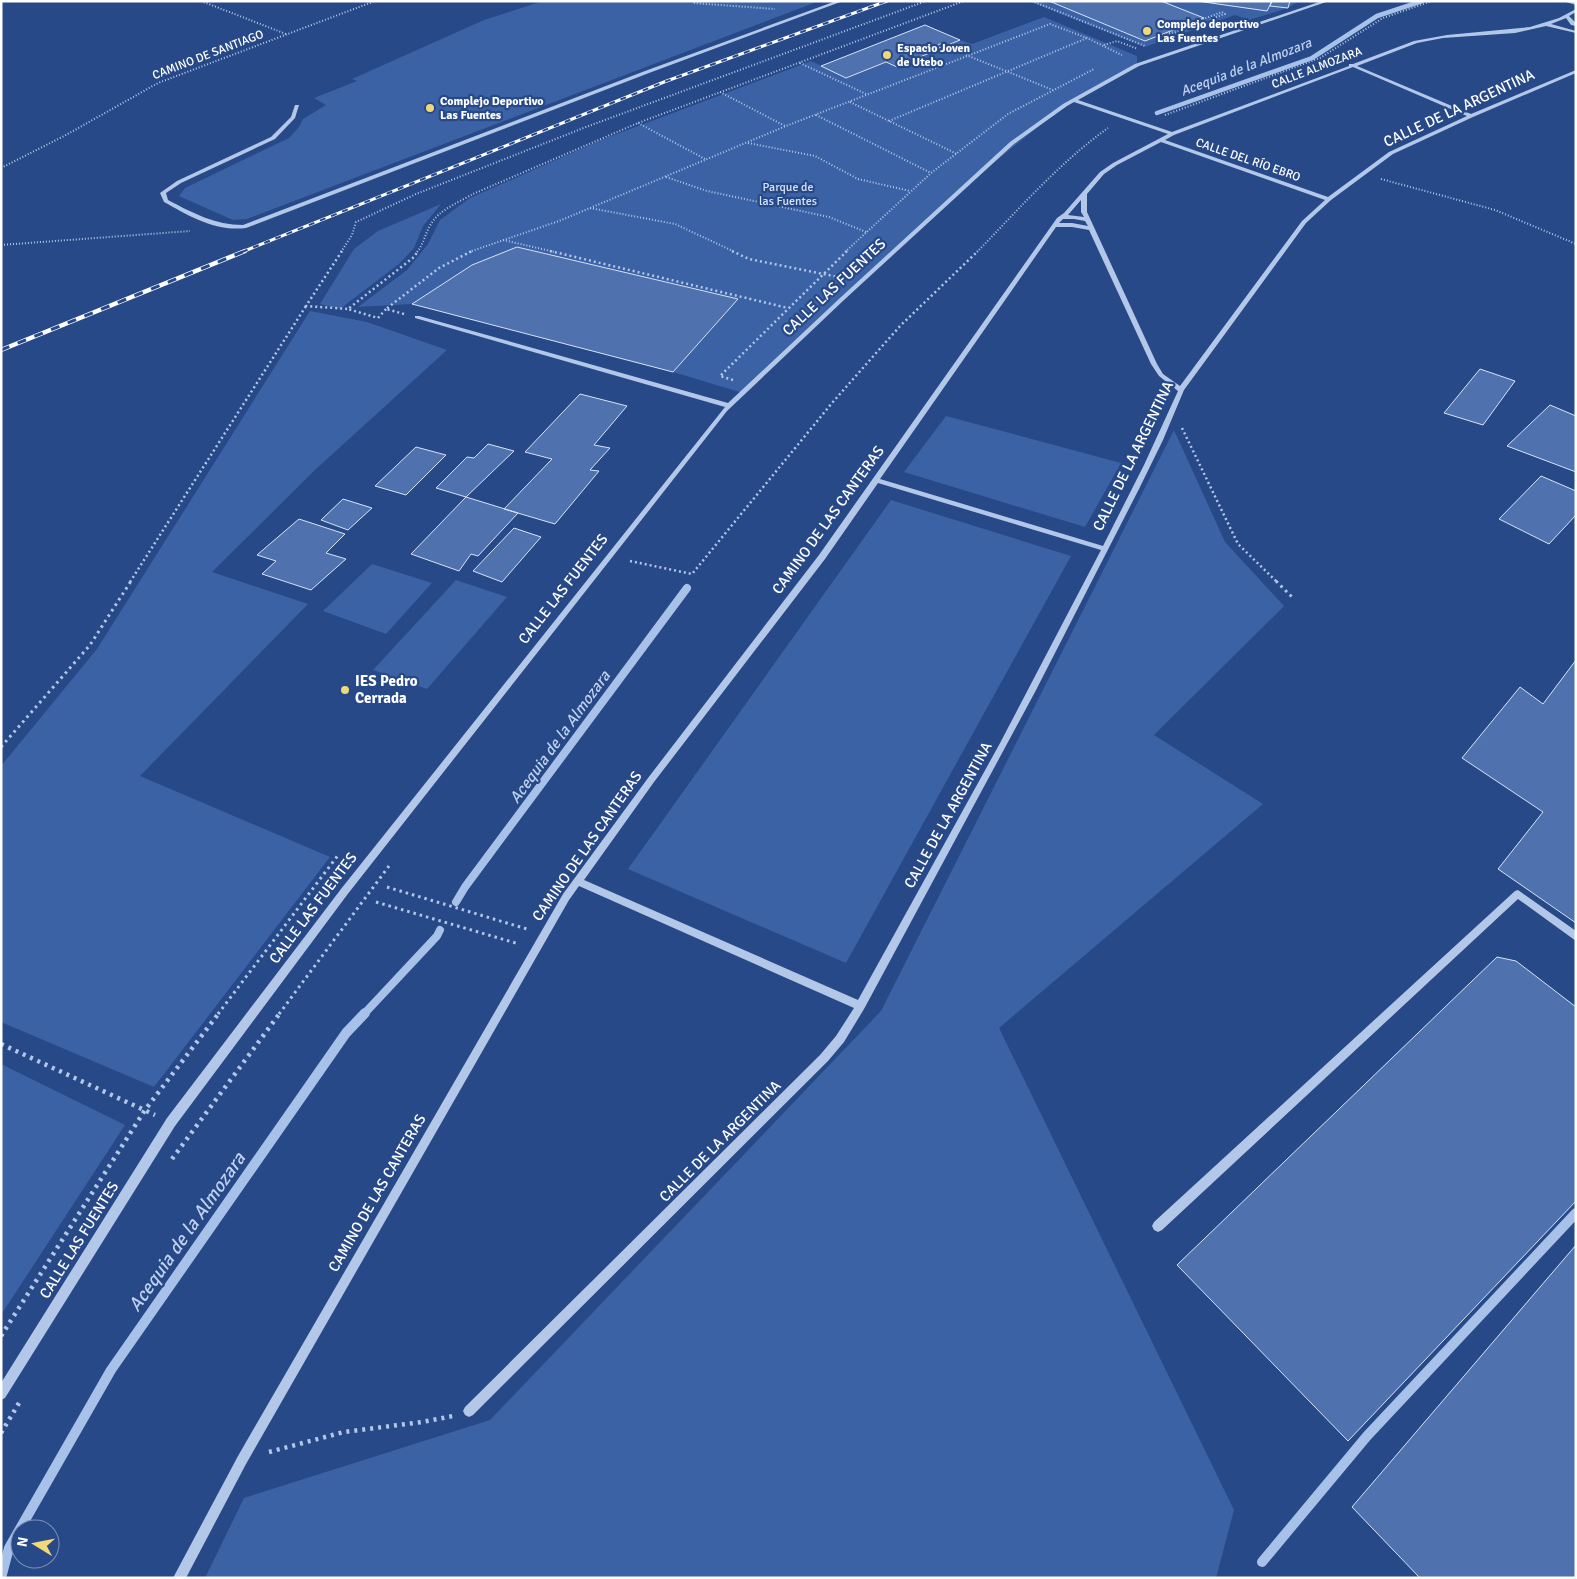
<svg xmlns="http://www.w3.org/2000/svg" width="1577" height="1579" font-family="Signika,sans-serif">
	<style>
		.green { fill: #3b62a4 }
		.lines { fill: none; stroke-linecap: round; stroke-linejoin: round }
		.stream-far2 { stroke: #a7c1e9; stroke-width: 4.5 }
		.stream-far1 { stroke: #a7c1e9; stroke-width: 8 }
		.stream { stroke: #a7c1e9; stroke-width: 10 }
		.building { fill: #4f72af; stroke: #d7e3f7 }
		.path-far3 { stroke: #b3c7e9; stroke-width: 2; stroke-dasharray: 1 2; stroke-linecap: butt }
		.path-far2 { stroke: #b3c7e9; stroke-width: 2.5; stroke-dasharray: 2 3; stroke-linecap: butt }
		.path-far1 { stroke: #b3c7e9; stroke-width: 3; stroke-dasharray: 2.5 4; stroke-linecap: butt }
		.path { stroke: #b3c7e9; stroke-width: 4.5; stroke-dasharray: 3 5; stroke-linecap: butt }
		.minor { fill: #b3c7e9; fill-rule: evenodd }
		.rail-far1-casing { stroke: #fff; stroke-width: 3 }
		.rail-casing { stroke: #fff; stroke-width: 4.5 }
		.rail-far1 { stroke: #274988; stroke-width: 2; stroke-dasharray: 6; stroke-linecap: butt }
		.rail { stroke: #274988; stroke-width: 3; stroke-dasharray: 9; stroke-linecap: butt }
		.poi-dot { fill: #f1d878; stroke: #274988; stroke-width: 2 }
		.labels { text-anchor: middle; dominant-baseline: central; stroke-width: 4.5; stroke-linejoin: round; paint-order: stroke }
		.far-poi-label { font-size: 12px; font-weight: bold; fill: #fff; stroke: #274988; text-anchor: start }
		.far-street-label { font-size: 12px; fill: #fff; stroke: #274988 }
		.far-park-label { font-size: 12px; fill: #d7e3f7; stroke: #274988 }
		.far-water-label { font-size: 14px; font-style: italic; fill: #bfd1f0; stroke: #274988 }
		.street-label { font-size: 15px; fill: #fff; stroke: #274988 }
		.poi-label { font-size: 15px; font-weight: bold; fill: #fff; stroke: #274988; text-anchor: start }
		.water-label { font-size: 16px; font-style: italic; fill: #bfd1f0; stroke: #274988 }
		.near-water-label { font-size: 19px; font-style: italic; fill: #bfd1f0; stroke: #274988 }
	</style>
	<rect width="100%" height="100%" fill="#274988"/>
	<!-- green -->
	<path class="green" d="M543,1H819L247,219L233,220L179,196L185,188L289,138L299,127L303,119L326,105L314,98L357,81L352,79L484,20Z
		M1028,1H1299L1288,8L1249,20L1235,15L1145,47Z
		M1044,17L1137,56V65L1065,105L970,182L743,393L673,372L738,299L518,247L472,265L412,304L358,307L407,270L428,244L440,220L470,198L601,140L811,61L847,78L886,62L897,66L940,48L936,46C944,42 950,44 960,40L972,44Z
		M441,204L423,226L414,248L400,263L340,309L320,304L354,249L378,231Z
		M310,311L367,322L447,350L316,469L212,572L308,604L140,776L330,857L154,1087L1,1022V766L97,649Z
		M946,416L1121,463L1085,527L904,472Z
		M1174,430L1225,542L1284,606L1154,735L1263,804L999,1028L1234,1510L1216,1578H205L244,1498L490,1420L881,1011Z
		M891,500L1071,556L846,963L628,869Z
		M372,564L432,583L386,634L323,611Z
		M456,580L507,597L427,689L373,670Z
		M1,1064L125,1125L1,1315Z"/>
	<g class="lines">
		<!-- stream-far2 -->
		<path class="stream-far2" d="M1157,113L1312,58L1377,16L1422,1"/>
		<!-- stream-far1 -->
		<path class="stream-far1" d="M456,902L465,887L687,588
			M364,1014L437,936L440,930"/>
		<!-- stream -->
		<path class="stream" d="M1262,1562L1367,1436L1576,1213
			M1,1578L9,1548L111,1370L346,1033L365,1013"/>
	</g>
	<!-- building -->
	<path class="building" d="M1049,1H1161L1204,18L1145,41Z
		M1197,1H1272L1267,11Z
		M1272,1H1290L1288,8L1270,6Z
		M925,25L960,40L948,45L942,43L936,46L941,48L897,67L886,62L846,78L821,66Z
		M517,247L738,299L673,372L412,304L472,265Z
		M1480,369L1515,381L1483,425L1444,413Z
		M580,394L627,406L594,445L610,448L590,470L599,471L555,524L504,509L552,459L525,452Z
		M1550,405L1576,416V472L1507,446Z
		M488,444L514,451L466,497L436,488L467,457L474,458Z
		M416,447L446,455L406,495L375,486Z
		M1541,476L1576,491V515L1549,544L1499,519Z
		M466,497L518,513L478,556L471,554L459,571L411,554Z
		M343,499L372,508L348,530L321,520Z
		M299,519L345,534L326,553L346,559L311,590L262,574L276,561L257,555Z
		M514,528L541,537L502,582L473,571Z
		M1576,660V923L1498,869L1543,812L1462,758L1520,687L1543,704Z
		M1497,957L1516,961L1576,1007V1201L1348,1441L1177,1265Z
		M1576,1245V1578H1420L1352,1507Z"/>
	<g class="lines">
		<!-- path-far3 -->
		<path class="path-far3" d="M201,1L286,34
			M694,1L693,3L775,9
			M1032,1L1145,46
			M1166,33L1222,12L1225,14L1210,19L1217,22
			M1169,34L1212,21
			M1104,45L1117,41L1138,49
			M966,55L1053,90
			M800,63L866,94
			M720,92L785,126
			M850,102L957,154
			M816,115L931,173
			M1165,115L1320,58L1383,18L1432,1
			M889,121L1087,38
			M638,123L705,159
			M748,143L815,156L858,179L910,191
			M1,168L66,135L158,83L375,1
			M666,177L707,191L829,217L866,232
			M1381,179L1495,210L1576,244
			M590,208L675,224L735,252
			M503,240L555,252
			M1,245L190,231
			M341,252L352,235L356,222L416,194L586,127L926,1
			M417,252C424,244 425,233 431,224C439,210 459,202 473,194L638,123L964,1
			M469,252L559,221L786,126L1050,24L1087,38L1122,55
			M845,252L931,173L1008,114L1094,69
			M977,252C1019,209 1059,163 1108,128"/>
		<!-- path-far2 -->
		<path class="path-far2" d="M342,251L306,306L348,309
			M550,251L788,308
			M732,251L749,259L843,278
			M386,309L378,318L348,309L414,257L418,251
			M404,314L386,309L439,268L472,251
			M733,380L720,376L847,251
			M1182,428L1238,544L1277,582
			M630,561L692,574L832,403L900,326L978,251
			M130,582L306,306"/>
		<!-- path-far1 -->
		<path class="path-far1" d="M1276,581L1293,598
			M1,747L90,645L131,581
			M387,887L527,929
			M376,902L519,944
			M218,1014L339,854
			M279,1014L389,866"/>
		<!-- path -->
		<path class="path" d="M1,1044L155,1115
			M172,1159L280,1013
			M1,1336L145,1110L219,1013
			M1,1433L19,1403
			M269,1452L344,1432L422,1422L453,1416"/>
		<!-- minor -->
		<path class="minor" d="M836,1H843L649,73L246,228C216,232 189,216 164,202L160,193L177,181L271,137L291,117L295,105H299L295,118L275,139L181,183L166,193L168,200C193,213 215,225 243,225L645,71Z
			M1322,1H1329L1139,66L1078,100L1172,132L1349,66V64H1353L1414,41L1447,35L1530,27L1559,18L1576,9V12L1569,16L1576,23V26L1571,25L1566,18L1551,24L1576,31V33L1546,26L1515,33L1443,38L1417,43L1357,66L1471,114L1576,70V73L1473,117L1393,154L1331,200L1306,223L1184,390L1163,440L1139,489L1035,692L864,1009L844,1042L828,1061L473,1415L469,1417L465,1415L463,1411L465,1407L820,1055L836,1036L854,1008L579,886L569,900L246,1464L186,1578H173L238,1456L563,894L648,778L819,555L1057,218L1064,213L1100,172L1113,163L1168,134L1074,102L1067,106L1014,144L844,300L727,411L347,895L175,1126L5,1398L1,1400V1383L167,1118L341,889L725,407L415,318V316H419L728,403L840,298L1010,142L1063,104L1135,64ZM1353,67L1467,116L1389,152L1328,197L1165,140L1174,135ZM1161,142L1325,200L1302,221L1180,386L1163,374L1157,364L1087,212V194L1104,174L1117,165ZM1081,200V212L1084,217L1068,215ZM1063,219H1074L1085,221L1088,226L1072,223H1059ZM1056,227H1072L1089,230L1151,364L1159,376L1178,391L1144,465L1103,546L880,479ZM878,483L1101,550L999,745L858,1000L584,880L654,782L825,559Z
			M1566,1L1576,2V5L1566,2Z
			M1518,890L1576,931V941L1518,899L1162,1230L1158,1232L1154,1230L1152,1226L1154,1222L1515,891Z"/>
		<defs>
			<path id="rail-far1" d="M242,252L664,82L887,1"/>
			<path id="rail" d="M1,350L245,251"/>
		</defs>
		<!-- rail-far1 casing -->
		<use href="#rail-far1" class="rail-far1-casing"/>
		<!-- rail casing -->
		<use href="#rail" class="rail-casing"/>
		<!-- rail-far1 -->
		<use href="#rail-far1" class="rail-far1"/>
		<!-- rail -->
		<use href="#rail" class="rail"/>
	</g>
	<!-- markers -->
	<g class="poi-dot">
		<circle cx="1147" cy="31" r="5"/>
		<circle cx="887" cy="55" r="5"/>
		<circle cx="430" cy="108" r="5"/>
		<circle cx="345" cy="690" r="5"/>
	</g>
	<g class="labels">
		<!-- far-poi labels -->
		<g class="far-poi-label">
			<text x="1157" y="24">Complejo deportivo<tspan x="1157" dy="14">Las Fuentes</tspan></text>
			<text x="897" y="48">Espacio Joven<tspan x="897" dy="14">de Utebo</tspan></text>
			<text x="440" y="101">Complejo Deportivo<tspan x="440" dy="14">Las Fuentes</tspan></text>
		</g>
		<!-- far-street labels -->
		<g class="far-street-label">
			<text transform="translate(208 55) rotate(-21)">CAMINO DE SANTIAGO</text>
			<text transform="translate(1317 68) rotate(-21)">CALLE ALMOZARA</text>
			<text transform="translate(1248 160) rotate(19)">CALLE DEL RÍO EBRO</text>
		</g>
		<!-- far-park labels -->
		<g class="far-park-label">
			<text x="788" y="187">Parque de<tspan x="788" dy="14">las Fuentes</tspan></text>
		</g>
		<!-- far-water labels -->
		<g class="far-water-label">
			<text transform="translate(1246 67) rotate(-21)">Acequia de la Almozara</text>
		</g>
		<!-- street labels -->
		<g class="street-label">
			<text transform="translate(1459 108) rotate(-25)">CALLE DE LA ARGENTINA</text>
			<text transform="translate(834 287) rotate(-43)">CALLE LAS FUENTES</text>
			<text transform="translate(1133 456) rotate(-64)">CALLE DE LA ARGENTINA</text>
			<text transform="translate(828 520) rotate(-54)">CAMINO DE LAS CANTERAS</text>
			<text transform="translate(563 589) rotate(-52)">CALLE LAS FUENTES</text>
			<text transform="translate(948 815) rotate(-61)">CALLE DE LA ARGENTINA</text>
			<text transform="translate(587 846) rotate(-55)">CAMINO DE LAS CANTERAS</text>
			<text transform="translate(313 908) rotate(-53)">CALLE LAS FUENTES</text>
			<text transform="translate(720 1141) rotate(-45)">CALLE DE LA ARGENTINA</text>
			<text transform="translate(377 1193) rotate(-60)">CAMINO DE LAS CANTERAS</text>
			<text transform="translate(79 1240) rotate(-58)">CALLE LAS FUENTES</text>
		</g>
		<!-- poi labels -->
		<g class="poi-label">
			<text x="355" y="681">IES Pedro<tspan x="355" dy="17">Cerrada</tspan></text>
		</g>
		<!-- water labels -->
		<g class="water-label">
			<text transform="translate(560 737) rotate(-54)">Acequia de la Almozara</text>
		</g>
		<!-- near-water labels -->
		<g class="near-water-label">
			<text transform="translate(187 1232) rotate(-55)">Acequia de la Almozara</text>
		</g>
	</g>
	<!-- border -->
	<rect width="1577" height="1579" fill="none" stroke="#ffffff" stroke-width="5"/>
	<!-- north arrow -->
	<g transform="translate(35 1544) rotate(280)"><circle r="24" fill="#274988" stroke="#7d92b8"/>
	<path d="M0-4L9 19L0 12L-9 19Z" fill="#f1d878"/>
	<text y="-8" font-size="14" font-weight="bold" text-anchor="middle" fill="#ffffff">N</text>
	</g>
</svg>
